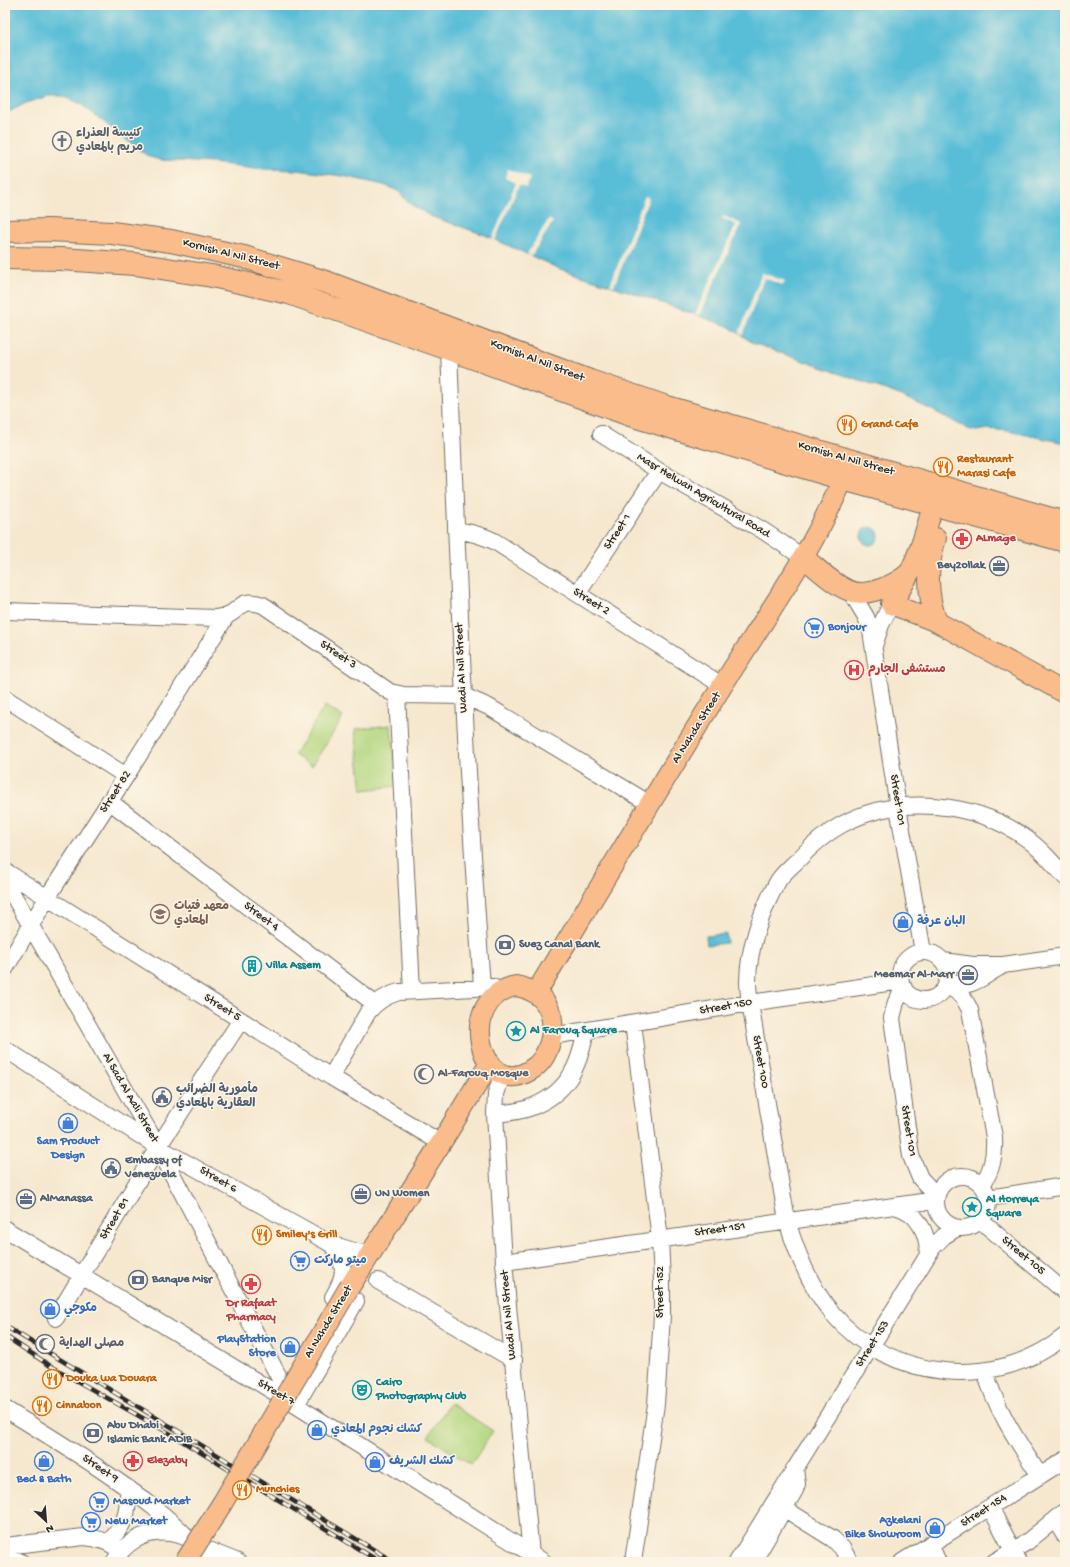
<svg xmlns="http://www.w3.org/2000/svg" width="1070" height="1567" font-family="'Gochi Hand','Playpen Sans Arabic',sans-serif">
	<style>
		.green { fill: #b3d77f; stroke: #6f8155 }
		.water { fill: #59bdd7; stroke: #427481 }
		.pier { fill: #f6e8cf }
		.lines { fill: none; stroke-linecap: round; stroke-linejoin: round }
		.minor-casing { stroke: #726d64; stroke-width: 18 }
		.major-casing { stroke: #726d64; stroke-width: 22 }
		.highway-casing { stroke: #726d64; stroke-width: 24 }
		.minor { stroke: #fff; stroke-width: 16 }
		.major { stroke: #fabc8b; stroke-width: 20 }
		.highway { stroke: #fabc8b; stroke-width: 22 }
		.rail-casing { stroke: #2b2b2b; stroke-width: 4.5 }
		.rail { stroke: #fcf5e5; stroke-width: 3; stroke-dasharray: 9; stroke-linecap: butt }
		.major-bridge-casing { stroke: #726d64; stroke-width: 22; stroke-linecap: butt }
		.major-bridge { stroke: #fabc8b; stroke-width: 20 }
		.labels { text-anchor: middle; dominant-baseline: central; stroke-width: 3; stroke-linejoin: round; paint-order: stroke }
		.worship-label { font-size: 12px; font-weight: bold; fill: #5b616d; stroke: #fcf5e5; text-anchor: start }
		.street-label { font-size: 12px; fill: #2b2b2b; stroke: #fcf5e5 }
		.food-label { font-size: 12px; font-weight: bold; fill: #c56008; stroke: #fcf5e5; text-anchor: start }
		.health-label { font-size: 12px; font-weight: bold; fill: #be3a42; stroke: #fcf5e5; text-anchor: start }
		.service-label { font-size: 12px; font-weight: bold; fill: #4e5e75; stroke: #fcf5e5; text-anchor: start }
		.shop-label { font-size: 12px; font-weight: bold; fill: #366cbe; stroke: #fcf5e5; text-anchor: start }
		.education-label { font-size: 12px; font-weight: bold; fill: #785e54; stroke: #fcf5e5; text-anchor: start }
		.culture-label { font-size: 12px; font-weight: bold; fill: #0d838f; stroke: #fcf5e5; text-anchor: start }
	</style>
	<rect width="100%" height="100%" fill="#fcf5e5"/>
	<filter id="ink" filterUnits="userSpaceOnUse"><feTurbulence type="fractalNoise" baseFrequency=".025" numOctaves="2"/><feDisplacementMap in="SourceGraphic" scale="8" xChannelSelector="R" yChannelSelector="G"/><feConvolveMatrix kernelMatrix="1 2 1 2 8 2 1 2 1" color-interpolation-filters="sRGB"/></filter>
	<filter id="wash" filterUnits="userSpaceOnUse"><feTurbulence type="fractalNoise" baseFrequency=".012" numOctaves="4" result="noise"/><feDisplacementMap in="SourceGraphic" scale="16" xChannelSelector="R" yChannelSelector="G"/><feGaussianBlur stdDeviation="0.9" result="paint"/><feColorMatrix in="noise" values="0 0 0 0 0 0 0 0 0 0 0 0 0 0 0 0 0 1.4 0 .05"/><feComposite in="paint" operator="in"/></filter>
	<g filter="url(#wash)">
		<rect width="100%" height="100%" fill="#f6e8cf"/>
		<!-- green -->
		<path class="green" d="M325,706L343,717L312,766L294,755Z
			M391,725L397,786L362,790L355,729Z
			M450,1403L493,1431L471,1465L428,1437Z"/>
		<!-- water -->
		<path class="water" d="M5,5H1065V443L1008,431L988,429L976,431L968,429L934,411L897,394L753,343L728,326L610,285L560,269L485,235L430,216L410,204L398,191L384,185L343,176L297,170L264,169L213,163L161,160L150,157L142,152L81,104L63,96H48L26,103L5,114Z
			M861 536a9 9 0 1 1 18 0a9 9 0 1 1-18 0Z
			M726,934L727,943L707,945L706,936Z"/>
		<!-- pier -->
		<path class="pier" d="M508,169L530,178L526,188L519,185L495,240L492,239L516,183L505,178Z
			M645,196L649,198L614,286L610,285Z
			M723,216L741,224L699,316L695,314L736,225L722,218Z
			M549,219L553,222L531,256L527,254Z
			M762,273L785,281L783,285L764,278L743,335L739,334Z"/>
	</g>
	<g filter="url(#ink)">
		<g class="lines">
			<defs>
				<path id="minor" d="M449,349C457,562 466,774 482,986
					M601,434L659,471L762,530L804,558
					M456,530C470,532 481,535 494,541L723,686
					M851,592L866,617L871,631L898,807L923,952
					M578,593L659,471
					M5,611L216,618C219,617 223,617 226,616C242,610 239,597 263,605L390,692L404,695L464,696L489,707L650,804
					M874,646L881,625L891,604
					M397,694L412,991
					M5,698L126,776
					M109,801L375,1004
					M5,871L331,1077L441,1143
					M1065,877C1053,863 1041,849 1027,839C975,801 897,794 841,825C825,834 811,846 799,859C792,866 783,873 778,881C762,909 748,949 748,982C748,989 749,996 750,1003L787,1221C797,1254 810,1287 832,1313C889,1381 996,1392 1065,1336
					M5,881L158,1147L292,1402
					M900 976a24 24 0 1 1 48 0a24 24 0 1 1-48 0Z
					M943,961L973,965H1003L1065,956
					M5,969L47,898L126,776L227,615
					M947,981C972,991 981,977 1002,966
					M946,985C958,991 964,997 970,1010L994,1137C995,1156 992,1170 982,1185
					M904,988L896,1002L892,1018L911,1156L920,1178L937,1196
					M552,1036L750,1003L901,981
					M5,1049L158,1147L331,1244L357,1252L370,1253
					M502,1075L496,1094L495,1114L504,1262L531,1555
					M331,1077L368,1012C377,1001 386,996 399,992L493,987
					M495,1114C506,1113 518,1112 529,1108C567,1094 579,1068 586,1030
					M936 1202a26 26 0 1 1 52 0a26 26 0 1 1-52 0Z
					M988,1198L1065,1186
					M894,1206C917,1211 928,1232 928,1254
					M981,1221L1065,1292
					M5,1229L294,1404L544,1562
					M331,1244C347,1265 346,1275 333,1297
					M504,1262L936,1200
					M378,1281L514,1360
					M56,1318L158,1147L241,1020
					M985,1371C996,1410 1018,1442 1040,1476
					M296,1405L356,1301
					M5,1409C43,1432 80,1455 116,1480C142,1498 166,1515 188,1538
					M990,1507L1019,1562
					M785,1509L833,1539L842,1548L850,1562
					M1055,1520L1065,1536
					M109,1542C125,1524 129,1513 128,1488
					M930,1544L938,1562
					M5,1546L84,1537C99,1538 109,1542 121,1551
					M203,1548L238,1562
					M5,1555L21,1562
					M114,1562C119,1553 126,1545 135,1540C161,1524 199,1535 213,1562
					M633,1562L656,1404L662,1316V1281L660,1239L633,1023
					M737,1562L933,1247L944,1236L957,1228
					M753,1562L795,1490L797,1484L795,1469H794
					M902,1562L1065,1460
					M994,1562L1027,1542L1065,1511"/>
				<path id="major" d="M937,489C926,533 917,567 891,604L937,622L1065,693
					M936,538C927,567 926,592 937,622
					M804,558C817,568 834,585 850,591C867,598 897,584 910,572
					M516,986C545,991 558,1014 550,1042C547,1054 540,1065 529,1071C481,1100 454,998 516,986Z
					M536,993C598,890 659,788 722,686C768,613 818,544 849,464
					M350,1286L441,1143L490,1063"/>
				<path id="highway" d="M5,231L48,230L112,233L171,241L244,257L326,282L590,381L664,406L1065,523
					M5,258L61,259L135,264L212,276L289,293L449,349L630,415L843,479L1065,541"/>
			</defs>
			<!-- minor casing -->
			<use href="#minor" class="minor-casing"/>
			<!-- major casing -->
			<use href="#major" class="major-casing"/>
			<!-- highway casing -->
			<use href="#highway" class="highway-casing"/>
			<!-- minor -->
			<use href="#minor" class="minor"/>
			<!-- major -->
			<use href="#major" class="major"/>
			<!-- highway -->
			<use href="#highway" class="highway"/>
			<defs>
				<path id="rail" d="M5,1326L394,1562
					M5,1336L49,1365L169,1433L380,1562"/>
			</defs>
			<!-- rail casing -->
			<use href="#rail" class="rail-casing"/>
			<!-- rail -->
			<use href="#rail" class="rail"/>
			<defs>
				<path id="major-bridge" d="M185,1562L223,1502L350,1286"/>
			</defs>
			<!-- major-bridge casing -->
			<use href="#major-bridge" class="major-bridge-casing"/>
			<!-- major-bridge -->
			<use href="#major-bridge" class="major-bridge"/>
		</g>
	</g>
	<!-- icons -->
	<defs>
		<symbol id="church-ring" viewBox="-11 -11 22 22"><circle r="9.5" fill="#fcf5e5" stroke="#6b7280" stroke-width="1.5"/><path d="M-1.2-6h2.4v3.5h3.3v2.4h-3.3V6h-2.4V-.1h-3.3v-2.4h3.3Z" fill="#6b7280"/></symbol>
		<symbol id="restaurant-ring" viewBox="-11 -11 22 22"><circle r="9.5" fill="#fcf5e5" stroke="#e8710a" stroke-width="1.5"/><path d="M-5-6h1v4h1v-4h1v4h1v-4h1v5L-1.5 .5V6h-2V.5L-5-1ZM5-6V6H3V1.5H1.5Q1.5-4 5-6Z" fill="#e8710a"/></symbol>
		<symbol id="pharmacy-ring" viewBox="-11 -11 22 22"><circle r="9.5" fill="#fcf5e5" stroke="#e0444e" stroke-width="1.5"/><path d="M-2-6h4v4h4v4h-4v4h-4v-4h-4v-4h4Z" fill="#e0444e"/></symbol>
		<symbol id="office-ring" viewBox="-11 -11 22 22"><circle r="9.5" fill="#fcf5e5" stroke="#5c6f8a" stroke-width="1.5"/><path d="M-6-3h4V-5.5h4V-3h4V5H-6ZM-1-4.5V-3h2v-1.5ZM-6 0V1H6V0Z" fill="#5c6f8a"/></symbol>
		<symbol id="supermarket-ring" viewBox="-11 -11 22 22"><circle r="9.5" fill="#fcf5e5" stroke="#3f7fe0" stroke-width="1.5"/><path d="M-6-5.5h2.5l.6 2H6L4.5 2H-2.5L-4.4-4H-6ZM-1.5 3.2a1.3 1.3 0 1 0 .1 0ZM3 3.2a1.3 1.3 0 1 0 .1 0Z" fill="#3f7fe0"/></symbol>
		<symbol id="hospital-ring" viewBox="-11 -11 22 22"><circle r="9.5" fill="#fcf5e5" stroke="#e0444e" stroke-width="1.5"/><path d="M-5-5h3v3.5h4V-5h3V5h-3V1.5h-4V5h-3Z" fill="#e0444e"/></symbol>
		<symbol id="school-ring" viewBox="-11 -11 22 22"><circle r="9.5" fill="#fcf5e5" stroke="#8d6e63" stroke-width="1.5"/><path d="M0-5L7-2L0 1L-7-2ZM-4 1L0 2.5L4 1V4Q0 6-4 4Z" fill="#8d6e63"/></symbol>
		<symbol id="shop-ring" viewBox="-11 -11 22 22"><circle r="9.5" fill="#fcf5e5" stroke="#3f7fe0" stroke-width="1.5"/><path d="M-5-2.5h2.3a2.7 3.5 0 0 1 5.4 0H5L5.5 6h-11ZM-1.5-2.5h3a1.5 2.3 0 0 0-3 0Z" fill="#3f7fe0"/></symbol>
		<symbol id="bank-ring" viewBox="-11 -11 22 22"><circle r="9.5" fill="#fcf5e5" stroke="#5c6f8a" stroke-width="1.5"/><path d="M-6-4H6V4H-6ZM0-2.3a2.3 2.3 0 1 0 0 4.6a2.3 2.3 0 1 0 0-4.6Z" fill="#5c6f8a"/></symbol>
		<symbol id="building-ring" viewBox="-11 -11 22 22"><circle r="9.5" fill="#fcf5e5" stroke="#0f9aa8" stroke-width="1.5"/><path d="M-4-6H4V6H1V3H-1V6H-4ZM-2.5-4.3h1.7v1.8h-1.7ZM.8-4.3h1.7v1.8H.8ZM-2.5-1h1.7V.8h-1.7ZM.8-1h1.7V.8H.8Z" fill="#0f9aa8"/></symbol>
		<symbol id="sight-ring" viewBox="-11 -11 22 22"><circle r="9.5" fill="#fcf5e5" stroke="#0f9aa8" stroke-width="1.5"/><path d="M0-6L1.8-2.2L6-1.7L2.9 1.2L3.7 5.4L0 3.3L-3.7 5.4L-2.9 1.2L-6-1.7L-1.8-2.2Z" fill="#0f9aa8"/></symbol>
		<symbol id="mosque-ring" viewBox="-11 -11 22 22"><circle r="9.5" fill="#fcf5e5" stroke="#6b7280" stroke-width="1.5"/><path d="M3.5-4.9A6 6 0 1 0 3.5 4.9A5 5 0 1 1 3.5-4.9Z" fill="#6b7280"/></symbol>
		<symbol id="civic-ring" viewBox="-11 -11 22 22"><circle r="9.5" fill="#fcf5e5" stroke="#5c6f8a" stroke-width="1.5"/><path d="M-.6-6.5H3V-4.5H.6V-3L4-1V1h2V6H-6V1h2V-1L-.6-3ZM-1.2 2.5V6h2.4V2.5Z" fill="#5c6f8a"/></symbol>
		<symbol id="theatre-ring" viewBox="-11 -11 22 22"><circle r="9.5" fill="#fcf5e5" stroke="#0f9aa8" stroke-width="1.5"/><path d="M-5-5.5Q0-4 5-5.5V0Q5 5 0 6Q-5 5-5 0ZM-3.3-2.5H-1v1.5H-3.3ZM1-2.5H3.3v1.5H1ZM-2.8 1Q0 5.5 2.8 1Z" fill="#0f9aa8"/></symbol>
	</defs>
	<g fill-rule="evenodd">
		<use href="#church-ring" x="51" y="130" width="22" height="22"/>
		<use href="#restaurant-ring" x="836" y="414" width="22" height="22"/>
		<use href="#restaurant-ring" x="932" y="456" width="22" height="22"/>
		<use href="#pharmacy-ring" x="951" y="528" width="22" height="22"/>
		<use href="#office-ring" x="988" y="555" width="22" height="22"/>
		<use href="#supermarket-ring" x="803" y="617" width="22" height="22"/>
		<use href="#hospital-ring" x="843" y="659" width="22" height="22"/>
		<use href="#school-ring" x="149" y="903" width="22" height="22"/>
		<use href="#shop-ring" x="892" y="911" width="22" height="22"/>
		<use href="#bank-ring" x="494" y="934" width="22" height="22"/>
		<use href="#building-ring" x="241" y="955" width="22" height="22"/>
		<use href="#office-ring" x="957" y="964" width="22" height="22"/>
		<use href="#sight-ring" x="505" y="1020" width="22" height="22"/>
		<use href="#mosque-ring" x="413" y="1063" width="22" height="22"/>
		<use href="#civic-ring" x="151" y="1086" width="22" height="22"/>
		<use href="#shop-ring" x="57" y="1112" width="22" height="22"/>
		<use href="#civic-ring" x="100" y="1157" width="22" height="22"/>
		<use href="#office-ring" x="350" y="1183" width="22" height="22"/>
		<use href="#office-ring" x="15" y="1188" width="22" height="22"/>
		<use href="#sight-ring" x="961" y="1196" width="22" height="22"/>
		<use href="#restaurant-ring" x="251" y="1224" width="22" height="22"/>
		<use href="#supermarket-ring" x="289" y="1250" width="22" height="22"/>
		<use href="#bank-ring" x="127" y="1269" width="22" height="22"/>
		<use href="#pharmacy-ring" x="240" y="1273" width="22" height="22"/>
		<use href="#shop-ring" x="39" y="1298" width="22" height="22"/>
		<use href="#mosque-ring" x="34" y="1333" width="22" height="22"/>
		<use href="#shop-ring" x="279" y="1336" width="22" height="22"/>
		<use href="#restaurant-ring" x="41" y="1368" width="22" height="22"/>
		<use href="#theatre-ring" x="351" y="1379" width="22" height="22"/>
		<use href="#restaurant-ring" x="31" y="1395" width="22" height="22"/>
		<use href="#shop-ring" x="306" y="1419" width="22" height="22"/>
		<use href="#bank-ring" x="82" y="1422" width="22" height="22"/>
		<use href="#shop-ring" x="33" y="1450" width="22" height="22"/>
		<use href="#pharmacy-ring" x="122" y="1450" width="22" height="22"/>
		<use href="#shop-ring" x="364" y="1451" width="22" height="22"/>
		<use href="#restaurant-ring" x="231" y="1479" width="22" height="22"/>
		<use href="#supermarket-ring" x="88" y="1491" width="22" height="22"/>
		<use href="#supermarket-ring" x="80" y="1511" width="22" height="22"/>
		<use href="#shop-ring" x="924" y="1517" width="22" height="22"/>
	</g>
	<g class="labels">
		<!-- worship labels -->
		<g class="worship-label">
			<text x="76" y="134">كنيسة العذراء<tspan x="76" dy="14">مريم بالمعادي</tspan></text>
			<text x="438" y="1074">Al-Farouq Mosque</text>
			<text x="59" y="1344">مصلى الهداية</text>
		</g>
		<!-- street labels -->
		<g class="street-label">
			<text transform="translate(231 255) rotate(14)">Kornish Al Nil Street</text>
			<text transform="translate(537 361) rotate(21)">Kornish Al Nil Street</text>
			<text transform="translate(846 459) rotate(16)">Kornish Al Nil Street</text>
			<text transform="translate(703 496) rotate(31)">Masr Helwan Agricultural Road</text>
			<text transform="translate(618 532) rotate(-57)">Street 1</text>
			<text transform="translate(591 602) rotate(32)">Street 2</text>
			<text transform="translate(338 655) rotate(34)">Street 3</text>
			<text transform="translate(462 668) rotate(-93)">Wadi Al Nil Street</text>
			<text transform="translate(697 728) rotate(-58)">Al Nahda Street</text>
			<text transform="translate(116 792) rotate(-57)">Street 82</text>
			<text transform="translate(897 800) rotate(81)">Street 101</text>
			<text transform="translate(261 917) rotate(37)">Street 4</text>
			<text transform="translate(726 1007) rotate(-10)">Street 150</text>
			<text transform="translate(222 1008) rotate(32)">Street 5</text>
			<text transform="translate(760 1062) rotate(80)">Street 100</text>
			<text transform="translate(130 1098) rotate(60)">Al Sad Al Aali Street</text>
			<text transform="translate(908 1131) rotate(81)">Street 101</text>
			<text transform="translate(218 1180) rotate(30)">Street 6</text>
			<text transform="translate(115 1219) rotate(-59)">Street 81</text>
			<text transform="translate(720 1230) rotate(-8)">Street 151</text>
			<text transform="translate(1023 1256) rotate(40)">Street 105</text>
			<text transform="translate(661 1292) rotate(-90)">Street 152</text>
			<text transform="translate(509 1315) rotate(-95)">Wadi Al Nil Street</text>
			<text transform="translate(329 1322) rotate(-59)">Al Nahda Street</text>
			<text transform="translate(873 1344) rotate(-58)">Street 153</text>
			<text transform="translate(276 1393) rotate(31)">Street 7</text>
			<text transform="translate(100 1469) rotate(34)">Street 9</text>
			<text transform="translate(984 1511) rotate(-32)">Street 154</text>
		</g>
		<!-- food labels -->
		<g class="food-label">
			<text x="861" y="425">Grand Cafe</text>
			<text x="957" y="460">Restaurant<tspan x="957" dy="14">Marasi Cafe</tspan></text>
			<text x="276" y="1235">Smiley's Grill</text>
			<text x="66" y="1379">Douka wa Douara</text>
			<text x="56" y="1406">Cinnabon</text>
			<text x="256" y="1490">Munchies</text>
		</g>
		<!-- health labels -->
		<g class="health-label">
			<text x="976" y="539">ALmage</text>
			<text x="868" y="670">مستشفى الجارم</text>
			<text x="251" y="1304" text-anchor="middle">Dr Rafaat<tspan x="251" dy="14">Pharmacy</tspan></text>
			<text x="147" y="1461">Elezaby</text>
		</g>
		<!-- service labels -->
		<g class="service-label">
			<text x="985" y="566" text-anchor="end">Bey2ollak</text>
			<text x="519" y="945">Suez Canal Bank</text>
			<text x="954" y="975" text-anchor="end">Meemar Al-Marr</text>
			<text x="176" y="1090">مأمورية الضرائب<tspan x="176" dy="14">العقارية بالمعادي</tspan></text>
			<text x="125" y="1161">Embassy of<tspan x="125" dy="14">Venezuela</tspan></text>
			<text x="375" y="1194">UN Women</text>
			<text x="40" y="1199">AlManassa</text>
			<text x="152" y="1280">Banque Misr</text>
			<text x="107" y="1426">Abu Dhabi<tspan x="107" dy="14">Islamic Bank ADIB</tspan></text>
		</g>
		<!-- shop labels -->
		<g class="shop-label">
			<text x="828" y="628">Bonjour</text>
			<text x="917" y="922">البان عرفة</text>
			<text x="68" y="1142" text-anchor="middle">Sam Product<tspan x="68" dy="14">Design</tspan></text>
			<text x="314" y="1261">ميتو ماركت</text>
			<text x="64" y="1309">مكوجي</text>
			<text x="276" y="1340" text-anchor="end">PlayStation<tspan x="276" dy="14">Store</tspan></text>
			<text x="331" y="1430">كشك نجوم المعادي</text>
			<text x="389" y="1462">كشك الشريف</text>
			<text x="44" y="1480" text-anchor="middle">Bed &amp; Bath</text>
			<text x="113" y="1502">Masoud Market</text>
			<text x="921" y="1521" text-anchor="end">Azkelani<tspan x="921" dy="14">Bike Showroom</tspan></text>
			<text x="105" y="1522">New Market</text>
		</g>
		<!-- education labels -->
		<g class="education-label">
			<text x="174" y="907">معهد فتيات<tspan x="174" dy="14">المعادي</tspan></text>
		</g>
		<!-- culture labels -->
		<g class="culture-label">
			<text x="266" y="966">Villa Assem</text>
			<text x="530" y="1031">Al Farouq Square</text>
			<text x="986" y="1200">Al Horreya<tspan x="986" dy="14">Square</tspan></text>
			<text x="376" y="1383">Cairo<tspan x="376" dy="14">Photography Club</tspan></text>
		</g>
	</g>
	<!-- margin -->
	<rect width="1070" height="1567" fill="none" stroke="#fcf5e5" stroke-width="20"/>
	<!-- north arrow -->
	<g transform="translate(46 1521) rotate(154)" stroke="#fcf5e5" stroke-width="3" paint-order="stroke">
	<path d="M0-3L7 15L0 10L-7 15Z" fill="#2b2b2b"/>
	<text y="-6" font-size="11" font-weight="bold" text-anchor="middle" fill="#2b2b2b">N</text>
	</g>
</svg>
